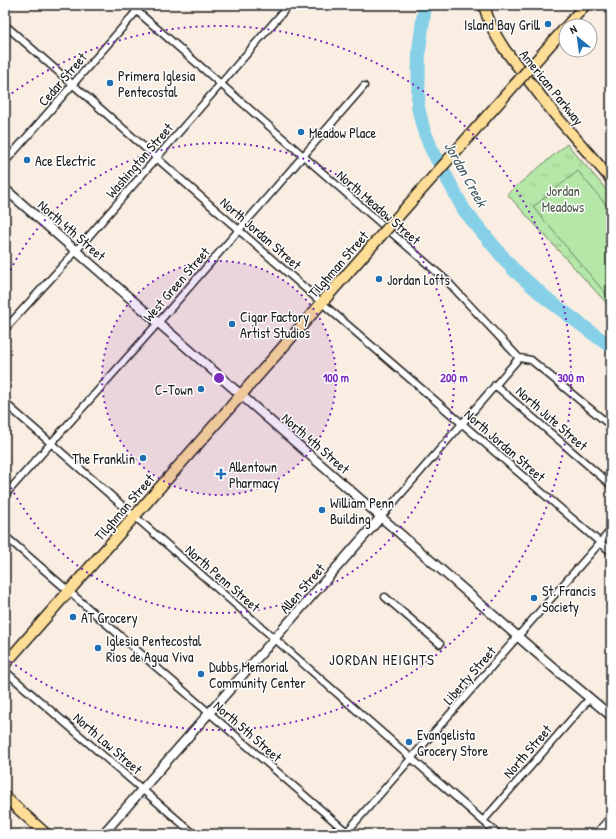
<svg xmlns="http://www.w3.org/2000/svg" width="616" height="839" font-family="'Patrick Hand',sans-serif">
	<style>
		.grass { fill: url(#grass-tufts); stroke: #688262 }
		.pitch { fill: #b5e7a8; stroke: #688262 }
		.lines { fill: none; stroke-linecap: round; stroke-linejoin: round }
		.river { stroke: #86d0e7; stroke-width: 14 }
		.minor-casing { stroke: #1c1c1c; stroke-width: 9 }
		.tertiary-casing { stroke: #1c1c1c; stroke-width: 11 }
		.primary-casing { stroke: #1c1c1c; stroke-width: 13 }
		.minor { stroke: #fff; stroke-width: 6 }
		.tertiary { stroke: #fff; stroke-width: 8 }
		.primary { stroke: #fedd96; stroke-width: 10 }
		.primary-bridge-casing { stroke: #1c1c1c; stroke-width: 13; stroke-linecap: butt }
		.primary-bridge { stroke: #fedd96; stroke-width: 10 }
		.ring { fill: none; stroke: #7b2cbf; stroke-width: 2; stroke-dasharray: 2 4 }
		.poi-dot { fill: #1f6fb2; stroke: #fff; stroke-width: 1.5 }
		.labels { text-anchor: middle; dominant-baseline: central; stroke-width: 3; stroke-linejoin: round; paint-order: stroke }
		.poi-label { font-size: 14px; fill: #1c1c1c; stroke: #fff; text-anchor: start }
		.street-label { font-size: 14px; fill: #1c1c1c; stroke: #fff }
		.park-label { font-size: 14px; fill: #4a5946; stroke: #fff }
		.water-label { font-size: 15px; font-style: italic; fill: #415b63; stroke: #fff }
		.neighbourhood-label { font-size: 15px; letter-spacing: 1px; fill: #1c1c1c; stroke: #fff }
		.centre { fill: #7b2cbf; stroke: #fff; stroke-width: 2 }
		.ring-label { font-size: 12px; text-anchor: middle; font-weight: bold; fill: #7b2cbf; stroke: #fff; stroke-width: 3; stroke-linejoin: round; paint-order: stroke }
	</style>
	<defs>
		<pattern id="grass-tufts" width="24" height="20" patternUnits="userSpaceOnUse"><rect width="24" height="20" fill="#b5e7a8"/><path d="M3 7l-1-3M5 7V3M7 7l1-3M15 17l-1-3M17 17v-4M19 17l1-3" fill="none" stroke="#9bc690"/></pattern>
	</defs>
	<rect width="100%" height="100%" fill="#faede2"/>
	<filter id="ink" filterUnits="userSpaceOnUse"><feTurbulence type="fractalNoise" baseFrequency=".025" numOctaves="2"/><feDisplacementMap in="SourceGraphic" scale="8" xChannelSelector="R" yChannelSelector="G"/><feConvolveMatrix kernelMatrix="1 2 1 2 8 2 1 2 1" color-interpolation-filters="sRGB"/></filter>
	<g filter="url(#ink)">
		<!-- grass -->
		<path class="grass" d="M567,144L611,195V308L507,194Z"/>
		<!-- pitch -->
		<path class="pitch" d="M578,171L611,211V300L533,207Z"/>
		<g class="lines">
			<!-- river -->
			<path class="river" d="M425,5L419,50L418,107L423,128L431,148L464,210L512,268L547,299L611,347"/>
			<defs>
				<path id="minor" d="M130,5L447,281L519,358L531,360L611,426
					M5,25L322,303L611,552
					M5,162L142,5
					M5,329L76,251L289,5
					M495,385L611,485
					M5,403L498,834
					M5,495L158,323L364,86
					M381,517L519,358
					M5,536L349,834
					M385,597L440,644
					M5,671L194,834
					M483,821L590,698
					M345,834L611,530"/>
				<path id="tertiary" d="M5,189L555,669L611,716
					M103,834L381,517
					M597,834L611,818"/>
				<path id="primary" d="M484,5C488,21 496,37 505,50L556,116L611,179
					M567,26L585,5
					M549,46L566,27
					M5,664L347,274
					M5,797L46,834"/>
			</defs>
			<!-- minor casing -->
			<use href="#minor" class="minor-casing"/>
			<!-- tertiary casing -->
			<use href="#tertiary" class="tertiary-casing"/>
			<!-- primary casing -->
			<use href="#primary" class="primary-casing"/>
			<!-- minor -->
			<use href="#minor" class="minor"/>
			<!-- tertiary -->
			<use href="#tertiary" class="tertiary"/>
			<!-- primary -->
			<use href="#primary" class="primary"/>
			<defs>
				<path id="primary-bridge" d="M347,274L549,46"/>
			</defs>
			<!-- primary-bridge casing -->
			<use href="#primary-bridge" class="primary-bridge-casing"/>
			<!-- primary-bridge -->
			<use href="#primary-bridge" class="primary-bridge"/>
		</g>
	</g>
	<!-- distance rings -->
	<circle cx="219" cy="378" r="117" fill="#7b2cbf" fill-opacity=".12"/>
	<g class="ring">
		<circle cx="219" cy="378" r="117"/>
		<path d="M5 281A235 235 0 1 1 5 475"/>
		<path d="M7 97A352 352 0 1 1 7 659"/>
	</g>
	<!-- markers -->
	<g class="poi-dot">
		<circle cx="548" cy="24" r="4"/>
		<circle cx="110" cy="83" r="4"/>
		<circle cx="301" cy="132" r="4"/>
		<circle cx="27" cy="160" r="4"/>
		<circle cx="379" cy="279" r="4"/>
		<circle cx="232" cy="324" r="4"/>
		<circle cx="201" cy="389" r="4"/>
		<circle cx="143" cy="458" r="4"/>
		<path d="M219 468h4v4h4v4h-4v4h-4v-4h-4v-4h4z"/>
		<circle cx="322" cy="510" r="4"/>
		<circle cx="534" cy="598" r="4"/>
		<circle cx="73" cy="617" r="4"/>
		<circle cx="98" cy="648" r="4"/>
		<circle cx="201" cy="674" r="4"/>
		<circle cx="409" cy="742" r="4"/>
	</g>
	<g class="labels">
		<!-- poi labels -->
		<g class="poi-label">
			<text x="540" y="24" text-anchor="end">Island Bay Grill</text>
			<text x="118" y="75">Primera Iglesia<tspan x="118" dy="16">Pentecostal</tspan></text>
			<text x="309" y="132">Meadow Place</text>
			<text x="35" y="160">Ace Electric</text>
			<text x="387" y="279">Jordan Lofts</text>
			<text x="240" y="316">Cigar Factory<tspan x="240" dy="16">Artist Studios</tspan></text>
			<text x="193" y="389" text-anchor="end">C-Town</text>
			<text x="135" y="458" text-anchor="end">The Franklin</text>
			<text x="229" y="466">Allentown<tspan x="229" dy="16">Pharmacy</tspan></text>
			<text x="330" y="502">William Penn<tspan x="330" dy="16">Building</tspan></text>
			<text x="542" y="590">St. Francis<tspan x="542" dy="16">Society</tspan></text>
			<text x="81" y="617">AT Grocery</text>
			<text x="106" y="640">Iglesia Pentecostal<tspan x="106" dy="16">Rios de Agua Viva</tspan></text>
			<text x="209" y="666">Dubbs Memorial<tspan x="209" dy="16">Community Center</tspan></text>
			<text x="417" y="734">Evangelista<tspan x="417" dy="16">Grocery Store</tspan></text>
		</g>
		<!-- street labels -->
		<g class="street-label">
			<text transform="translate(62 79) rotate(-49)">Cedar Street</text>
			<text transform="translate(552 87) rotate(51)">American Parkway</text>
			<text transform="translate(139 160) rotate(-49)">Washington Street</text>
			<text transform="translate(379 207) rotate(41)">North Meadow Street</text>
			<text transform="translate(72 230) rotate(41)">North 4th Street</text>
			<text transform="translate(261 233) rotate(41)">North Jordan Street</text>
			<text transform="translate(338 264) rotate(-49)">Tilghman Street</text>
			<text transform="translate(176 284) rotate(-49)">West Green Street</text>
			<text transform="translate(552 418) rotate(41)">North Jute Street</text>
			<text transform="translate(316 443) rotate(41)">North 4th Street</text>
			<text transform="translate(505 445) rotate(41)">North Jordan Street</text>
			<text transform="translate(124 507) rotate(-49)">Tilghman Street</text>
			<text transform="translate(223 578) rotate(41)">North Penn Street</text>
			<text transform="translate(302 588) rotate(-49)">Allen Street</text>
			<text transform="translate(469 675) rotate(-49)">Liberty Street</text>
			<text transform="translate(248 731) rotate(41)">North 5th Street</text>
			<text transform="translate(108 743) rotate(41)">North Law Street</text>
			<text transform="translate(527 751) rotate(-49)">North Street</text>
		</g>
		<!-- park labels -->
		<g class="park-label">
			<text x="563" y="190">Jordan<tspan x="563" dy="16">Meadows</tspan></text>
		</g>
		<!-- water labels -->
		<g class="water-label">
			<text transform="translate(466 174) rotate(61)">Jordan Creek</text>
		</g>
		<!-- neighbourhood labels -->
		<g class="neighbourhood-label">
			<text x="382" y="659">JORDAN HEIGHTS</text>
		</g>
	</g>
	<circle cx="219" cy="378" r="6" class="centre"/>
	<g class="ring-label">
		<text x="336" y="382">100 m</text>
		<text x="454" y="382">200 m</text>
		<text x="571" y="382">300 m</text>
	</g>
	<!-- margin -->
	<rect width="616" height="839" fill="none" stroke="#fff" stroke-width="20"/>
	<rect x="10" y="10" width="596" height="819" fill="none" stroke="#1c1c1c" stroke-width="1.5" filter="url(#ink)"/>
	<!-- north arrow -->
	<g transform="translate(578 38) rotate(331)"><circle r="19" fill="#ffffff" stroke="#a4a4a4"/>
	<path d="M0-3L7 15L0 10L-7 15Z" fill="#1f6fb2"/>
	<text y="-6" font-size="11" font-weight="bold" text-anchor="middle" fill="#1c1c1c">N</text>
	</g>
</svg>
